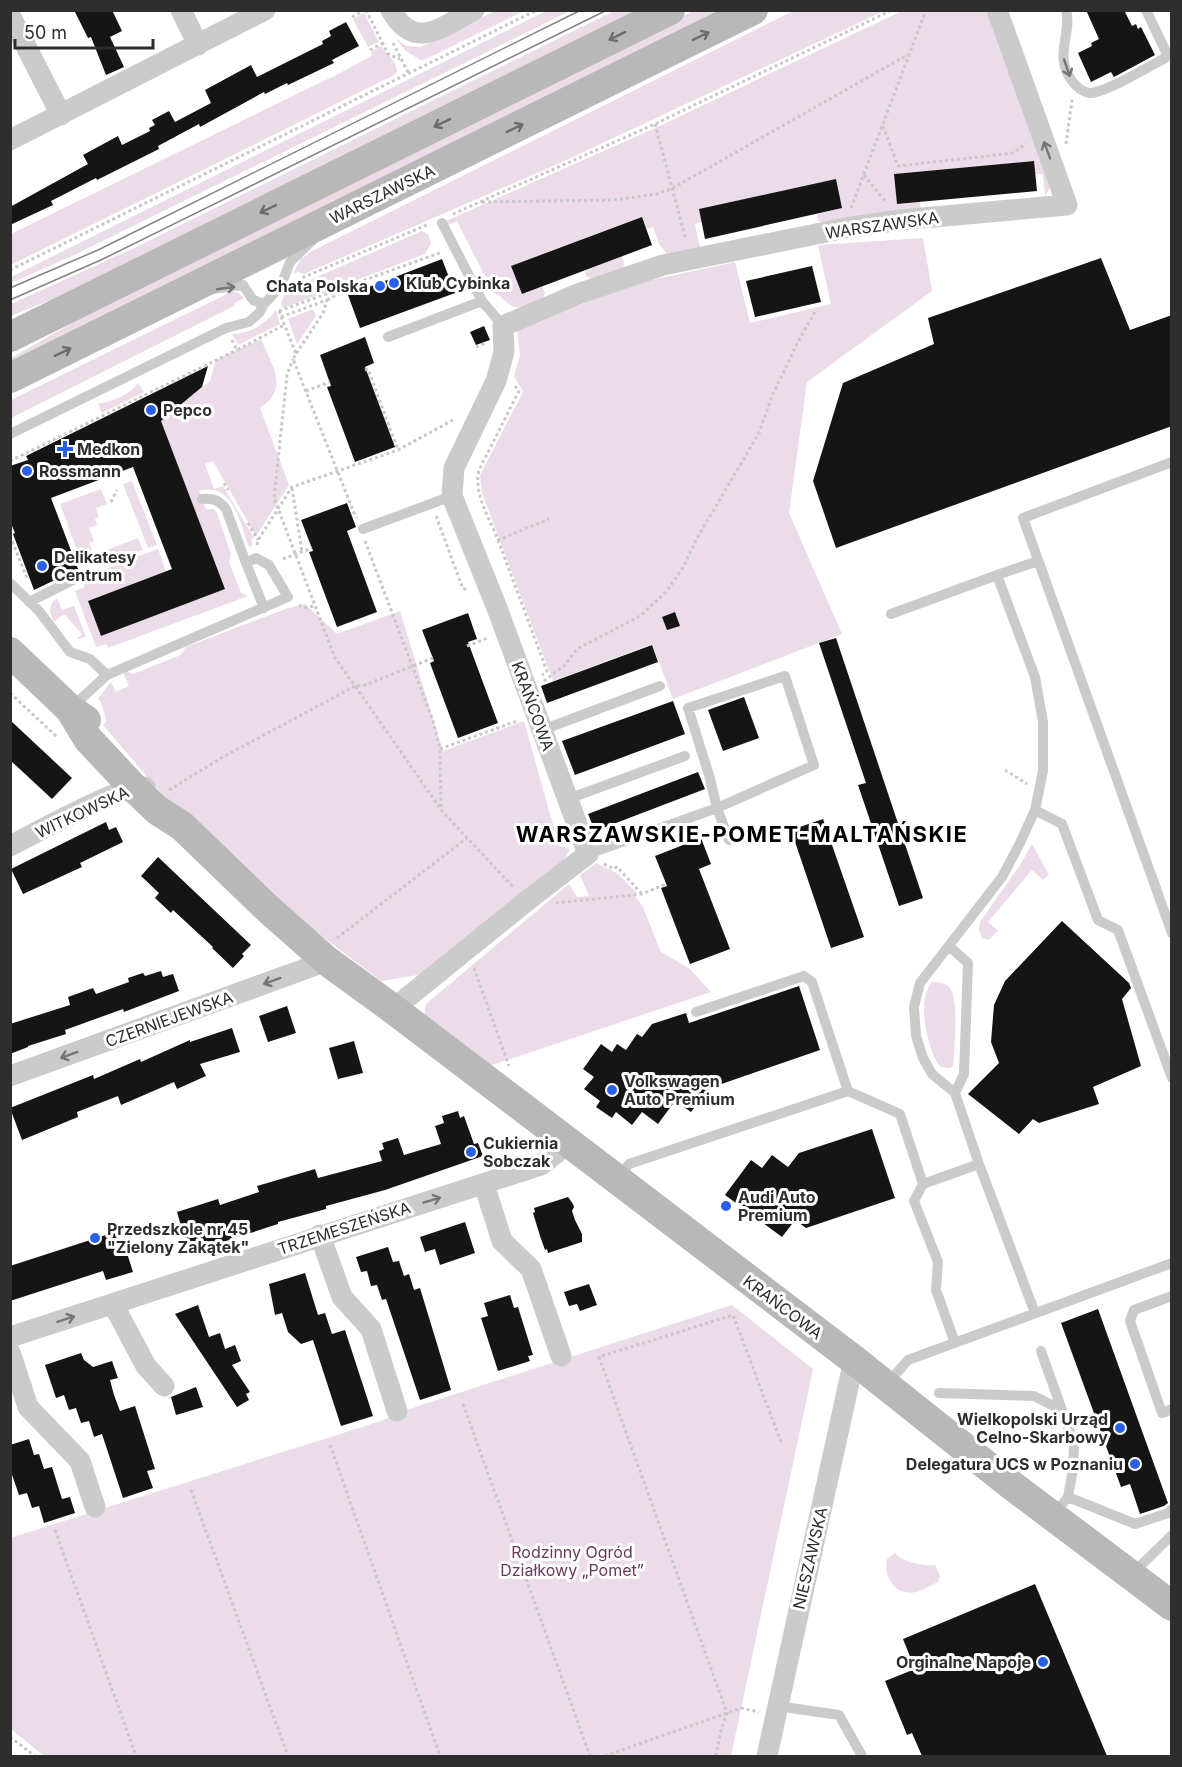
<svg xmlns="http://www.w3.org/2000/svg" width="1182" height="1767" font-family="Inter,sans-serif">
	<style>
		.green { fill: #ecdbe8 }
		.building { fill: #151515 }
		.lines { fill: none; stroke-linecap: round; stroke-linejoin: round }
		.path { stroke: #c8c8c8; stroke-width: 3; stroke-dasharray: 3 3; stroke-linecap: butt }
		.lane { stroke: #cbcbcb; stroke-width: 10 }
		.street { stroke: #cbcbcb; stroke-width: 21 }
		.secondary { stroke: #b8b8b8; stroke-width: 30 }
		.tram { stroke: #838383; stroke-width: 1.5 }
		.oneway { stroke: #6c6c6c }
		.oneway2 { stroke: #757575 }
		.poi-dot { fill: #2a5feb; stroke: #fff; stroke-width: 2 }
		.labels { text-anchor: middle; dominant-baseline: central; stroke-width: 6; stroke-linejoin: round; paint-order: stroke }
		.street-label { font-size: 16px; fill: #2e2e2e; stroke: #fff }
		.poi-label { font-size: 16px; font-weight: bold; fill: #2e2e2e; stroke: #fff; text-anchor: start }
		.park-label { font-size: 16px; fill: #6b3a5b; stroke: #fff }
		.district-label { font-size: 22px; font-weight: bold; letter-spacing: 1.5px; fill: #000; stroke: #fff }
	</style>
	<rect width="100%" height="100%" fill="#fff"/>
	<!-- green -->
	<path class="green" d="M548,10L570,11L74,255L11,283V277Z
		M795,10L884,11L558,164L304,274L298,272L293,274L300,260L312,251Z
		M495,11H524L422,61L406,51L395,38L406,46L421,47Z
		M614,11H648L135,265L11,316V304L132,249Z
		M693,11H733L11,368V358L123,294Z
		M902,11H987L1050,188L1045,196L1043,174H1035L1034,161L895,174L897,204L920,202L921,208L823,224L818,220L817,214L842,208L836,179L695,224L700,248L668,255L659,244L653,227L647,229L641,217L511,266L522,294L542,287L545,293L542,300C532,304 519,312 509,304C503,300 500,295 493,292L457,221L448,225L446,221L653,129Z
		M364,13L379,42L368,47L353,19Z
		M381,46C386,55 397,60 397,72L392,76L11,265V234L340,73L372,56L371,52Z
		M422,231L428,234L431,243L425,254L283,308L281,303L287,290Z
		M923,238L932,291L807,382L789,513L842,634L673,699L652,644L553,681L482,493L480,475L523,392L514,376L520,355L517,330L633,284L735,262L750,323L831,304L818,245Z
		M622,256L624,263L623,269L593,279L587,277L585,271Z
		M231,292H237L244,298L236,302L234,306L11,418V400Z
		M313,309L316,316L297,344L288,319Z
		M276,310L280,324L238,345L232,334C251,334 265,324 276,310Z
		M261,339C272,367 290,387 260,408L289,485L256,536L213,461L205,464L214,489L223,486L254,538L251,539L253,545L249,547C240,523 233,481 199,491L206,509H214L217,513L231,554L229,562L241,593L248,596L108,648L106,644L96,647L75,591L85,587L81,578L158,549L166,571L88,601L101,636L225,589L161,421L210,381L215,363L218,359Z
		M138,383L144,392L102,413L98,403C110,404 132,393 138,383Z
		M132,481L157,545L148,548L123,484Z
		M101,489L107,504L96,508L99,517L95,519L97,525L89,528L94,541L89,543L92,550L79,555L60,504Z
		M138,538L143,550L104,565L99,553Z
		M57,598L62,610L74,606L86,637L77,639L82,634L64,614L54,622C49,613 48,605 57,598Z
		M305,604L337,634L400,611L443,751L524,721L559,846L570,849L563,861L424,974L381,981L294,915L162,794L103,725L107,721C103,713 104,705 98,699L111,682L116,692L129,686L123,672L126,671L133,674L181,655L186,647L288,608Z
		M1032,844L1049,875L1043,880L1032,870L988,922L998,931L989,940L982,938L979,930L980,922L1020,865Z
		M596,863L617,873L636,892V898L642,905L661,952L690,969L711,992L489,1066L424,1017L426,1004L569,884L577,897L589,896L580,875Z
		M932,982C938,982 945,983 949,987C960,998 954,1050 953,1066L950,1068L940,1067C927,1048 916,1002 932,982Z
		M732,1305L813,1369L731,1756H44L11,1729L10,1538L375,1423L421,1405Z
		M895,1553C902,1562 924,1567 935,1565L940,1576L938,1582C931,1585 924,1590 916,1592C895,1596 883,1577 887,1559Z"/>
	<!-- building -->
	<path class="building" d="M74,10H112L122,31L110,37L124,67L106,75L91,37L88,38Z
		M1086,10H1124L1132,26L1136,24L1138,29L1141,27L1155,55L1114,77L1111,72L1091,82L1078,53L1092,46L1091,43L1099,39Z
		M346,22L359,46L332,60L334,63L288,85L287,83L265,94L264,92L200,127L199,124L158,146L159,149L97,180L96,178L51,201L53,205L10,225V207L88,164L83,155L118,136L122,145L150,131L149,128L155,125L152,120L169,111L175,122L194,112L211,103L205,90L251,65L257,77L323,44L322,41L331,36L329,31Z
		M1034,161L1037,191L897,204L894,174Z
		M836,179L842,208L705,239L699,209Z
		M642,217L652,245L522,294L511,266Z
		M1101,258L1130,330L1172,315V426L836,548L813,481L843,383L934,344L928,318Z
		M442,259L455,293L360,328L348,295Z
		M812,266L821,302L755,317L746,281Z
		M484,326L490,340L476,345L470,332Z
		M365,337L374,363L365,367L395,447L355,462L327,387L331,386L320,355Z
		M208,366L202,387L161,421L225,589L101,636L88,601L172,569L133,467L51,498L78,569L34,590L13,534L15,533L10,521V466L28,460L26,456Z
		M347,503L356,527L347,531L377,612L337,627L309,552L313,551L301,520Z
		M675,612L680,626L667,630L662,617Z
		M468,613L477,639L468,642L498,723L458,738L430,663L434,661L422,630Z
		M836,638L923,898L899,906L858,785L866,783L819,643Z
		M652,645L658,662L547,703L541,686Z
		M744,697L759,738L723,751L708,710Z
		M673,701L685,734L575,775L562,741Z
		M10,720L72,778L52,799L10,760Z
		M698,772L705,789L595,831L588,814Z
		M823,819L864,937L831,948L791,830Z
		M106,822L109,830L116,827L123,842L80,863L82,867L23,894L11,869Z
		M701,838L711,864L699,869L730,949L690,964L661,888L667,886L655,856Z
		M158,857L251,945L242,954L244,956L233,968L212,948L213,947L173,910L171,913L155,898L159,893L141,876Z
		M1062,921L1129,983L1131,988L1122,999L1141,1066L1093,1087L1099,1104L1039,1123L1033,1119L1019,1134L968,1094L999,1063L991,1042L994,1005L1005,981Z
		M161,971L163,977L173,974L179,991L124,1012L123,1009L65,1030L66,1034L28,1046V1047L10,1054V1024L70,1005L68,997L93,988L96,994L129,982L128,978L143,973L145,976Z
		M799,986L820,1050L710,1088L691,1112L675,1101L658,1124L642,1112L632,1125L616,1112L612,1118L596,1107L600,1101L584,1089L594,1077L583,1069L601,1044L612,1052L617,1044L626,1050L637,1034L642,1037L652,1024L686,1013L689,1023Z
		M287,1006L296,1033L268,1042L259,1016Z
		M232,1028L240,1052L200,1064L206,1076L177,1089L174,1082L121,1105L118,1096L77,1112L78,1117L22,1140L10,1108L93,1075L94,1079L140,1059L141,1062L190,1040V1042Z
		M354,1041L363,1073L338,1079L329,1048Z
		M458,1111L460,1118L464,1116L474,1144L478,1143L483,1156L385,1190L326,1206V1209L278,1222V1224L189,1253L177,1212L218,1199L220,1205L259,1192L257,1186L315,1169L318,1178L382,1161L379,1151L384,1149L382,1143L398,1138L404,1155L441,1144L435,1126L444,1123L442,1116Z
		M872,1129L895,1198L806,1228L795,1220L782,1237L725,1195L751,1160L762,1168L772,1155L788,1167L799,1153Z
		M568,1197L573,1204L574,1207L572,1211L575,1220L582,1234V1242L548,1253L547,1249L545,1250L540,1236L533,1213L535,1212L534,1208Z
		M465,1222L475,1253L440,1265L435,1249L425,1252L420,1237Z
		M115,1232L122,1255L127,1253L133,1272L106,1280L103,1271L10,1301V1266Z
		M388,1247L393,1262L399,1261L404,1276L409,1274L414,1290L420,1288L451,1390L420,1400L386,1299L382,1300L377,1285L371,1286L367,1271L361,1272L356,1257Z
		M305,1273L318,1315L325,1313L332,1334L345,1330L373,1416L341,1426L313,1340L301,1344L288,1332L282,1313L275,1315L269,1284Z
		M589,1284L597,1305L580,1311L577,1304L569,1306L564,1292Z
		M510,1295L514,1308L518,1307L533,1355L528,1356L530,1361L498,1371L481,1318L488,1316L484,1303Z
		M198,1305L209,1337L220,1333L225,1349L235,1345L241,1361L232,1365L250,1392L246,1394L249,1400L237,1407L175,1314Z
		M1098,1309L1168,1503L1164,1506L1140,1514L1130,1484L1121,1487L1061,1323Z
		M81,1353L84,1360L93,1367L112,1361L118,1378L110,1380L114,1395L120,1411L135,1406L155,1469L147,1471L153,1488L123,1498L102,1434L94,1437L89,1421L81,1423L76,1408L69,1410L64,1395L56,1398L45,1365Z
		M196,1387L203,1407L176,1415L171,1397Z
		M29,1439L34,1455L39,1454L44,1469L52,1467L62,1499L70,1497L75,1513L44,1523L39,1506L32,1508L27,1493L19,1495L10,1469V1445Z
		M1035,1584L1107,1756H922L912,1733L907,1735L885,1681L915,1669L903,1639Z"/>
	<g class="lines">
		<!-- path -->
		<path class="path" d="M366,10L388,54L400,59
			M352,17L365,10
			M393,43L409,74
			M370,50L383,43
			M655,124L686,240
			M883,126L898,166L1013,153L1025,144
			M1066,144L1072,100
			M864,175L887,203
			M482,202L614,200L657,194L673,188L909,54
			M851,208L926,10
			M453,214L655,124L892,10
			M10,270L537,10
			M297,280L429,224
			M347,294L355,290
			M327,300L360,283
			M279,311L296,354L293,359L356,518
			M279,311L442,252
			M281,317L327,300L323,313L296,354
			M232,340L237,350L284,325
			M476,347L486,343
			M365,370L368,369L398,450
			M515,386L519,391L479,470C473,493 490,519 498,540L549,519
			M306,391L330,382
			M10,461L237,350
			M224,483L228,490
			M292,488L302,552
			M111,502L117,490
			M436,516L463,589H469
			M248,523L258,540
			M10,536L27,578
			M498,540L547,671L542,675
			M365,541L433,721L440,749L441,810L514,888
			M257,545L258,540L292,487L398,450L455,419
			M283,559L312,548
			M90,565L94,555
			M299,605L303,608L314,606
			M467,646L488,638
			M433,658L365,685L355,686L440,808
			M544,681L565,665L577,649L640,616L666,592L684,566L696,540L759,433L772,396L799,340L815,312
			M10,693L57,737
			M440,749L517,721
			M1005,770L1027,784
			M169,790L223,757L355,686L335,658L274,498L287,375L293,359
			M604,864L614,869L617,867L642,894
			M556,903L642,894L666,884
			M337,938L467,838
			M474,968L509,1066
			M463,1404L590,1756
			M330,1445L440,1756
			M191,1490L288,1756
			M55,1530L136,1756
			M10,1737L35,1756
			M605,1756L741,1708L759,1712
			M716,1756L720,1734L727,1713L599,1357L733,1315L781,1442"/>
		<!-- lane -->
		<path class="lane" d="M1066,10C1071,28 1061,44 1064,62C1065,73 1076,91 1089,93C1104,94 1150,66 1165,58L1166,52L1146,10
			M442,223L482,301L503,326
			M213,289L243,285L253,300L264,304
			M388,337L482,301
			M10,434L226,328L249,322L259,313L264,304L281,286L290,262L313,240
			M1172,462L1023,518L1172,933
			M202,499C213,498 219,500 226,509L246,563
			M363,529L452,496
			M10,583L39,611L70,652L90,659L107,675L288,597L269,565L256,558L246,563L264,608
			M29,602L81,576
			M891,614L997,575
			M785,676L814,765L717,808L709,775L688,708Z
			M72,707L107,675
			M542,730L660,686
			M568,799L685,756
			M1035,810L1062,824L1098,920L1118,930L1172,1078
			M588,854L717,808L729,840
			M949,946L968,963L964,1074L955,1093L979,1164
			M696,1012L804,976L812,982L848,1091
			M955,1093L932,1074L923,1058L916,1036L914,1007L920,983L1002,877L1020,843L1035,810L1043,771V722L1035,677L997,575L1038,561
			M620,1177L629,1164L848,1091L900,1114L923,1184L979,1164L1035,1313
			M923,1184L914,1201L938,1262L936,1290L955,1343
			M1172,1296L1134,1310L1130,1321L1162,1413L1172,1409
			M1041,1351L1074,1444L1073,1469L1068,1497L1053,1516
			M888,1383L908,1360L1172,1263
			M939,1393L1034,1396L1062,1410
			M1068,1497L1135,1524L1168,1513L1172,1509
			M1133,1573L1172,1535
			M777,1706L839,1715L862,1756"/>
		<!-- street -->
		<path class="street" d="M181,10L198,45
			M391,10C414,52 442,27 474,10
			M10,15L61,115
			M10,140L265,10
			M10,846C34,834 125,783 145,787
			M393,1009L528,900L588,854L497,608L452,496L454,468L496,381L504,352L503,326L578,294L663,265L846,228L900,220L1067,205L997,10
			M10,1076L327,961
			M484,1184L502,1241L531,1269L561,1356
			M320,1235L342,1297L371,1329L397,1411
			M113,1304L146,1366L164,1386
			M10,1337L541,1165L569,1143
			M10,1352L28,1407L80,1461L95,1507
			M767,1756L854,1360"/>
		<!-- secondary -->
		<path class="secondary" d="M10,337L670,10
			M10,378L753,10
			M10,652L70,709L86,720
			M70,709L88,739L133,787L157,810L182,826L267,908L327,961L393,1009L618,1180L854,1360L1010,1484L1172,1606"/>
		<!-- tram -->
		<path class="tram" d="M10,288L98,250L581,10
			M10,300L103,259L607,10"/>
	</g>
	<!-- one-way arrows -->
	<defs><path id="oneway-shaft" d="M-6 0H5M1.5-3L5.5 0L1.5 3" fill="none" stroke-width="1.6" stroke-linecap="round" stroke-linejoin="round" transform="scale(1.5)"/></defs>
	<g class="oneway">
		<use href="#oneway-shaft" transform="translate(617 36) rotate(154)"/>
		<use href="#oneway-shaft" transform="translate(701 36) rotate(-26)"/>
		<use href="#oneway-shaft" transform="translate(442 123) rotate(154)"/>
		<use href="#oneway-shaft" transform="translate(515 128) rotate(-26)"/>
		<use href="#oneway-shaft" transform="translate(268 209) rotate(154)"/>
		<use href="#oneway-shaft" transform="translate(63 352) rotate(-26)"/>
	</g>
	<g class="oneway2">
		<use href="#oneway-shaft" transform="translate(1067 68) rotate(71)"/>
		<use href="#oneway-shaft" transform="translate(1047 150) rotate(-110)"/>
		<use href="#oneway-shaft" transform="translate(226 288) rotate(-8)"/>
		<use href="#oneway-shaft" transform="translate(272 981) rotate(160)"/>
		<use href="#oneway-shaft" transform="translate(69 1055) rotate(160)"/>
		<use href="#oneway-shaft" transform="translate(432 1200) rotate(-17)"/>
		<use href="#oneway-shaft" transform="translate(66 1319) rotate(-18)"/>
	</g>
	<!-- markers -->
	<g class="poi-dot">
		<circle cx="394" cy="283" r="6"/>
		<circle cx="380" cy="286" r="6"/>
		<circle cx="151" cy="410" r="6"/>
		<path d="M62 440h6v6h6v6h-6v6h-6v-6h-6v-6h6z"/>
		<circle cx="27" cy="471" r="6"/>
		<circle cx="42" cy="566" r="6"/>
		<circle cx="612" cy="1090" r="6"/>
		<circle cx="471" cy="1152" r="6"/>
		<circle cx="726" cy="1206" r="6"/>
		<circle cx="95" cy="1238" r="6"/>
		<circle cx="1120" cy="1428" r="6"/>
		<circle cx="1135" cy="1464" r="6"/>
		<circle cx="1043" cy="1662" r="6"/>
	</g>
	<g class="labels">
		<!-- street labels -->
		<g class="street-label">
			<text transform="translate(382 194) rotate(-26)">WARSZAWSKA</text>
			<text transform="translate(882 225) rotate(-8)">WARSZAWSKA</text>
			<text transform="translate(533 706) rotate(70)">KRAŃCOWA</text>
			<text transform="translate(82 812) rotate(-25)">WITKOWSKA</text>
			<text transform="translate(169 1019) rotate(-20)">CZERNIEJEWSKA</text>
			<text transform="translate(344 1228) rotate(-18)">TRZEMESZEŃSKA</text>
			<text transform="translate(783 1307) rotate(37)">KRAŃCOWA</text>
			<text transform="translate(810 1558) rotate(-77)">NIESZAWSKA</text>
		</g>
		<!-- poi labels -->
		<g class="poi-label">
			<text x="406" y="283">Klub Cybinka</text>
			<text x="368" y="286" text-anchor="end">Chata Polska</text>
			<text x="163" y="410">Pepco</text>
			<text x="77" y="449">Medkon</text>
			<text x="39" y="471">Rossmann</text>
			<text x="54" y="557">Delikatesy<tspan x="54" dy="18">Centrum</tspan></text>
			<text x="624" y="1081">Volkswagen<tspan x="624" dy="18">Auto Premium</tspan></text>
			<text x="483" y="1143">Cukiernia<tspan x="483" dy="18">Sobczak</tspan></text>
			<text x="738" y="1197">Audi Auto<tspan x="738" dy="18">Premium</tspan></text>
			<text x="107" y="1229">Przedszkole nr 45<tspan x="107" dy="18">"Zielony Zakątek"</tspan></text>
			<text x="1108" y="1419" text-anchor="end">Wielkopolski Urząd<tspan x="1108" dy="18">Celno-Skarbowy</tspan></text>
			<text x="1123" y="1464" text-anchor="end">Delegatura UCS w Poznaniu</text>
			<text x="1031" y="1662" text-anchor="end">Orginalne Napoje</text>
		</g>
		<!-- park labels -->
		<g class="park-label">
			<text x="572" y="1552">Rodzinny Ogród<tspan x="572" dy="18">Działkowy „Pomet”</tspan></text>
		</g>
		<!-- district labels -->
		<g class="district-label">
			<text x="742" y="834">WARSZAWSKIE-POMET-MALTAŃSKIE</text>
		</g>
	</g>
	<!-- border -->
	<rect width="1182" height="1767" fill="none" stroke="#2e2e2e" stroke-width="24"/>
	<!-- scale -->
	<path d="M15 39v9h138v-9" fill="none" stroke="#2e2e2e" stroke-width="3"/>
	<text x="24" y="39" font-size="18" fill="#2e2e2e" stroke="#ffffff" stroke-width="4.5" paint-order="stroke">50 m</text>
</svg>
